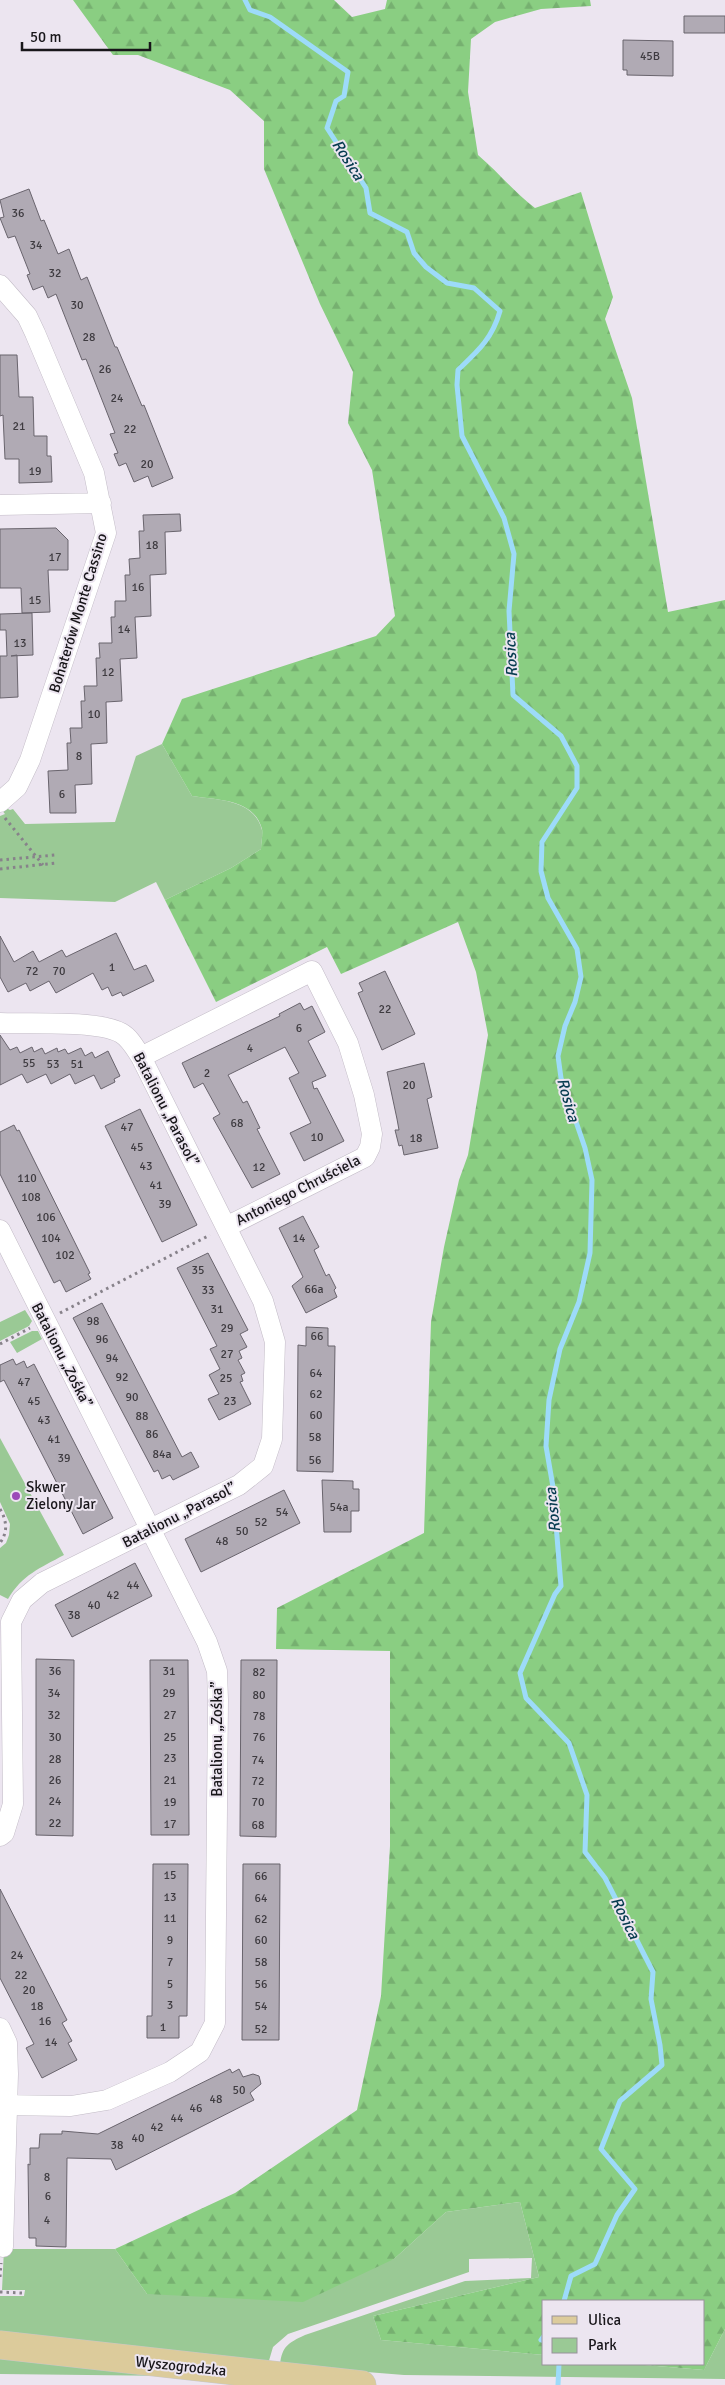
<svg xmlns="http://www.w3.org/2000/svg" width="725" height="2385" font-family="Signika,sans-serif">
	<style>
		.green { fill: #9ac995 }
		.forest { fill: url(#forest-firs) }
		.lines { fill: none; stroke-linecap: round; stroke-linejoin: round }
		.stream { stroke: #9ddbf9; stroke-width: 5 }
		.building { fill: #b0aab4; stroke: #69646d }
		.minor-casing { stroke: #c2bbc6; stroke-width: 21 }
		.primary-casing { stroke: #c8c7c8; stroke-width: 29 }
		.path { stroke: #87828a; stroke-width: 3; stroke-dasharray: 2.5 4; stroke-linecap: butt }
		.minor { stroke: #fff; stroke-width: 20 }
		.primary { stroke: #dccb9b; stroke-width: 28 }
		.poi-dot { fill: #9c4ab9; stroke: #ece5f0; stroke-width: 2 }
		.labels { text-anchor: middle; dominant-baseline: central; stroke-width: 4; stroke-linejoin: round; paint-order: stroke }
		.number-label { font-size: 12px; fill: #3e3b40 }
		.street-label { font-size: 15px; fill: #18161a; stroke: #ece5f0 }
		.poi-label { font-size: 15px; fill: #18161a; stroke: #ece5f0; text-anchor: start }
		.water-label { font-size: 16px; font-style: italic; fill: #063b4f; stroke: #ece5f0 }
	</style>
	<defs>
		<pattern id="forest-firs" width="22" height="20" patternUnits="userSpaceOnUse" patternTransform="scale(1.25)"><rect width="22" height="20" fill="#8ace82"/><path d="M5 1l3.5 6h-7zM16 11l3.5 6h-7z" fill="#76b070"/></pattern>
	</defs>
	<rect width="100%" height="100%" fill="#ece5f0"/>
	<!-- green -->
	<path class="green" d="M162,744L192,796C218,800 254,799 262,830C263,835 261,843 261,849L231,868L165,900L156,882L115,902L0,898V816L5,814L1,809L4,807L10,810L13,809L25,824L115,822L136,756Z
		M25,1310L32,1321L29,1326L0,1341V1322Z
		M32,1331H38L42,1339L17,1353L10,1342Z
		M0,1438L64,1555C40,1568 22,1575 8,1599L0,1595V1548L6,1543L9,1535L10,1524L0,1502Z
		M520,2202L539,2277L373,2316L381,2340L544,2355V2364H633L704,2370L725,2329V2379L404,2375L280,2365C282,2346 288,2343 305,2335L465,2281L531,2278L532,2258L469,2259V2272L288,2334L273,2347L268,2364L0,2336V2296H24L25,2290H2L4,2249H115L147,2294L394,2259L446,2212Z
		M0,2356L175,2376L0,2374Z"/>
	<!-- forest -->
	<path class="forest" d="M73,0H334L352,17L385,9L387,0H590L591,6L541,9L495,22L471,39L468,92L478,155C498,172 514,192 535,208L581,192L613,297L605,319L632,398L668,612L725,600V2329L704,2370L633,2364H704V2301H544V2355L381,2340L373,2316L539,2277L520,2202L446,2212L394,2259L303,2302L147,2294L115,2249L235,2193L357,2110L381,1996L390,1846V1651L276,1649L277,1608L424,1533L431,1322L444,1247L459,1180L468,1155L488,1035L476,972L458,922L341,974L327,947L216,1002L165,900L231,868L261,849C261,843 263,835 262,829C254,799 218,800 192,796L162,744L182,699L376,636L395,616L372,470L348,423L353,372L320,304L264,169V121L230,90L138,55H113Z"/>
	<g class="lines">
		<!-- stream -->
		<path class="stream" d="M245,0L250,10L270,17L348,72L344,96L336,101L327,128L366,188L370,213L407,232L414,253L426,267L447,283L474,288L500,311C492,339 478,351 458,370L457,385L462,436L504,518L514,554L509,611L513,695L561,736L577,766V788L542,842L541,871L548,898L577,949L581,977L575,1002L565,1026L558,1056L561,1078L585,1148L592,1180L590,1253L579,1302L560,1349L549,1400L546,1446L553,1487L561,1586L555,1594L520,1673L526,1698L569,1743L587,1795L585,1852L605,1878L653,1972L651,1999L660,2045L662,2065L620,2101L601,2149L635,2189L617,2215L595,2264L571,2276L564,2301
			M544,2336L541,2340L544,2341
			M558,2385L559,2364"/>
	</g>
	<!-- building -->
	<path class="building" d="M684,16H725V33H684Z
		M623,40L673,41V76L627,75V70H623Z
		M29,189L41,221L44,220L58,254L69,249L81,280L87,277L115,347H117L142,406L144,405L173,478L152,487L148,476L134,482L126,463L119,466L114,454L118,453L110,434L115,433L86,359L82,360L56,294L48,298L43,286L33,290L27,275L30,274L15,236L8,238L0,218L4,217L0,200Z
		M0,355H17L19,397H33L34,436H47V456H51L52,482L19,483V459H5L3,415L0,416Z
		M180,514L181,531L165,532L166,574L150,575L151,616L135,617L137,658L120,659L122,701L106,702L107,743L91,744L92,784L75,785L76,813H50L48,771L68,770L67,743H71L70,728H82L81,701H85L84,686H97L96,658H100L99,643H112L111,617H115V601H126L125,575H130L129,559L140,558L139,531H144L143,515Z
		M56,528L68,540V570H48L50,612L22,613L21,588H0V529Z
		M32,613L33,655L11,656L17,655L18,697L0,698V656H7L6,630H0V614Z
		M116,933L134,970L146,965L154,981L123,996L121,992L112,996L108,987L102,990L93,973L56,993L49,981L30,991L26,983L8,992L0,977V936L14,962L33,951L39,962L62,950L66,957Z
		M385,971L415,1034L382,1050L358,993L363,991L359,983Z
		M300,1003L304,1010L312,1006L325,1032L308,1041L326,1076L312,1082L314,1089L317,1088L344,1141L304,1161L290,1133L311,1123L289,1078L299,1073L285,1047L228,1075L243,1103L247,1101L260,1128L257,1129L280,1174L252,1188L213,1118L220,1114L203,1083L194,1088L182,1063L280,1016L279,1014Z
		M0,1035L10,1050L17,1047L20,1053L32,1047L34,1052L42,1048L45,1054L57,1048L58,1052L65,1049L68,1054L81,1048L85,1056L92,1052L95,1058L108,1051L120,1076L114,1079L115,1082L101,1089L94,1075L75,1084L70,1074L51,1084L46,1074L27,1083L22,1074L0,1085Z
		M424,1063L432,1097L427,1099L438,1148L404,1155L402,1145L399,1146L395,1130H399L397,1119L387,1072Z
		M140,1109L197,1225L162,1242L105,1126Z
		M14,1125L17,1131L19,1130L90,1273L88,1274L91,1279L66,1292L60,1280L54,1283L0,1174V1132Z
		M303,1216L319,1247L314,1250L326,1276L329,1274L336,1288L334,1290L337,1297L306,1313L292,1286L303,1277L279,1228Z
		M208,1253L248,1330L240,1334L247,1347L239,1351L242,1358L238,1360L245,1373L241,1375L243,1381L240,1382L251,1404L219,1420L208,1399L219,1394L209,1375L220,1369L210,1349L217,1346L177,1268Z
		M102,1303L182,1457L191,1452L199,1467L173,1480L170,1475L162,1479L158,1470L154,1472L73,1318Z
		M306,1327L328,1328V1346H335L333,1472L297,1471L298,1345L306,1346Z
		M13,1359L16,1365L24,1361L27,1368L34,1364L113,1518L83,1534L4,1380L0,1382V1365Z
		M322,1480L353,1481V1489H359V1511H351V1532H324Z
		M284,1490L300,1523L201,1572L185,1539Z
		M135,1563L152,1596L72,1637L55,1605Z
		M36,1659L74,1660L73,1836L36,1835Z
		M150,1660H188L189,1835H151Z
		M241,1660H277L276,1837L240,1836Z
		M153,1864H188L187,2016H179V2038H147V2016H152Z
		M243,1864H280L279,2040H242Z
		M0,1889L67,2020L62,2023L72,2041L68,2043L77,2060L42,2078L26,2048L34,2044L0,1978Z
		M230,2069L232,2073L239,2069L243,2077L253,2074L259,2076L261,2084L250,2093L254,2100L116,2170L111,2159L67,2158L66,2247L36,2246V2238H29L28,2164L30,2165V2148H39L40,2134H62V2131L98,2134Z"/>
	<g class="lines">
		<defs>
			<path id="minor" d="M0,285L27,316L35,333L94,473L106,533L30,760L17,787L0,802
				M0,505L101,503
				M0,1023C29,1024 98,1020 121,1033C130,1038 135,1048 141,1057L263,1301L275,1342L272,1439L263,1466L239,1485L42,1583L22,1600L11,1622L13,1804L4,1833L0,1836
				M141,1057L312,971L348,1043L364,1095L372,1134L370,1147L365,1157L226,1227
				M0,1230L207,1642L217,1671L218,1700L215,2023L200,2052L170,2072L107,2100L71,2106L0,2105
				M0,2028L7,2043L8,2074L3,2247"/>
			<path id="primary" d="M0,2345L362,2385"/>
		</defs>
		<!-- minor casing -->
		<use href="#minor" class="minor-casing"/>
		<!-- primary casing -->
		<use href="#primary" class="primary-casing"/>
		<!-- path -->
		<path class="path" d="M5,818L43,865
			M0,860L55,855
			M0,869L56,863
			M60,1313L210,1235
			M0,1344L30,1328
			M0,1509C7,1521 8,1532 0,1543
			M0,2277L1,2263
			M0,2292L22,2293"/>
		<!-- minor -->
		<use href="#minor" class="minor"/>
		<!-- primary -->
		<use href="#primary" class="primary"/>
	</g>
	<!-- markers -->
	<circle class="poi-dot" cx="16" cy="1496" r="5"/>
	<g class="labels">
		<!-- number labels -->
		<g class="number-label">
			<text x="650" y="56">45B</text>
			<text x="18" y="213">36</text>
			<text x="36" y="245">34</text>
			<text x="55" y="273">32</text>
			<text x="77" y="305">30</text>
			<text x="89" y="337">28</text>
			<text x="105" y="369">26</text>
			<text x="117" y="398">24</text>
			<text x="19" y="426">21</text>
			<text x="130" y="429">22</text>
			<text x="147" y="464">20</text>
			<text x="35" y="471">19</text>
			<text x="152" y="545">18</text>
			<text x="55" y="557">17</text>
			<text x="138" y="587">16</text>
			<text x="35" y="600">15</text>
			<text x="124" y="629">14</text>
			<text x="20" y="643">13</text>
			<text x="108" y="672">12</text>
			<text x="94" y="714">10</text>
			<text x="79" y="756">8</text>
			<text x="62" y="794">6</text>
			<text x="112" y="967">1</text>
			<text x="32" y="971">72</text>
			<text x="59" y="971">70</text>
			<text x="385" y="1009">22</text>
			<text x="299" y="1028">6</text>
			<text x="250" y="1048">4</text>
			<text x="29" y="1063">55</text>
			<text x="53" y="1064">53</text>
			<text x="77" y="1064">51</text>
			<text x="207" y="1073">2</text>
			<text x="409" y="1085">20</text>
			<text x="237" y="1123">68</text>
			<text x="127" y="1127">47</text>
			<text x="317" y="1137">10</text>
			<text x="416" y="1138">18</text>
			<text x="137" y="1147">45</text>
			<text x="146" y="1166">43</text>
			<text x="259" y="1167">12</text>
			<text x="27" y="1178">110</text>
			<text x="156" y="1185">41</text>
			<text x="31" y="1197">108</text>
			<text x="165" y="1204">39</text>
			<text x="46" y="1217">106</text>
			<text x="51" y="1238">104</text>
			<text x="299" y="1238">14</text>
			<text x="65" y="1255">102</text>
			<text x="198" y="1270">35</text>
			<text x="314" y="1289">66a</text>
			<text x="208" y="1290">33</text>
			<text x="217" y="1309">31</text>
			<text x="93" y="1321">98</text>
			<text x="227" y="1328">29</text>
			<text x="317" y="1336">66</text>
			<text x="102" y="1339">96</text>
			<text x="227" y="1354">27</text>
			<text x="112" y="1358">94</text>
			<text x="316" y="1373">64</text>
			<text x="122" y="1377">92</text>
			<text x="226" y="1378">25</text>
			<text x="24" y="1382">47</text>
			<text x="316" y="1394">62</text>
			<text x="132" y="1397">90</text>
			<text x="34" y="1401">45</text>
			<text x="230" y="1401">23</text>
			<text x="316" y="1415">60</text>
			<text x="142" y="1416">88</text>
			<text x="44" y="1420">43</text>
			<text x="152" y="1434">86</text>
			<text x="315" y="1437">58</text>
			<text x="54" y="1439">41</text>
			<text x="162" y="1454">84a</text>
			<text x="64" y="1458">39</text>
			<text x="315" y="1460">56</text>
			<text x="339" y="1507">54a</text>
			<text x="282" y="1512">54</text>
			<text x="261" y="1522">52</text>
			<text x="242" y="1531">50</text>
			<text x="222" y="1541">48</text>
			<text x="133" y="1585">44</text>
			<text x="113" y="1595">42</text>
			<text x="94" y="1605">40</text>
			<text x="74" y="1615">38</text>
			<text x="55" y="1671">36</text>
			<text x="169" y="1671">31</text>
			<text x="259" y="1672">82</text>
			<text x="54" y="1693">34</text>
			<text x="169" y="1693">29</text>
			<text x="259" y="1695">80</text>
			<text x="54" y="1715">32</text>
			<text x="170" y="1715">27</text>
			<text x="259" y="1716">78</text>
			<text x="55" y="1737">30</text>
			<text x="170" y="1737">25</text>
			<text x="259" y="1737">76</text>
			<text x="170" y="1758">23</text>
			<text x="55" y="1759">28</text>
			<text x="258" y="1760">74</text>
			<text x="55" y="1780">26</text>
			<text x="170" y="1780">21</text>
			<text x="258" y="1781">72</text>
			<text x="55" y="1801">24</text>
			<text x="170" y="1802">19</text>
			<text x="258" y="1802">70</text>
			<text x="55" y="1823">22</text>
			<text x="170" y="1824">17</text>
			<text x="258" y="1825">68</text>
			<text x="170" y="1875">15</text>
			<text x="261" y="1876">66</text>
			<text x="170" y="1897">13</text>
			<text x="261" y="1898">64</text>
			<text x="170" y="1918">11</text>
			<text x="261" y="1919">62</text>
			<text x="170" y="1940">9</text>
			<text x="261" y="1940">60</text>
			<text x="17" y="1955">24</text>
			<text x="170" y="1962">7</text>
			<text x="261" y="1962">58</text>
			<text x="21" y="1975">22</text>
			<text x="170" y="1984">5</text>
			<text x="261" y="1984">56</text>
			<text x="29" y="1990">20</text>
			<text x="170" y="2005">3</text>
			<text x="37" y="2006">18</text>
			<text x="261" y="2006">54</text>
			<text x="45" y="2021">16</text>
			<text x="163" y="2027">1</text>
			<text x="261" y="2029">52</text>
			<text x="51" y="2042">14</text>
			<text x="239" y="2090">50</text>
			<text x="216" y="2099">48</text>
			<text x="196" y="2108">46</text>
			<text x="177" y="2118">44</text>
			<text x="157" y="2127">42</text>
			<text x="138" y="2138">40</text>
			<text x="117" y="2145">38</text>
			<text x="47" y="2177">8</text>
			<text x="48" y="2196">6</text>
			<text x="47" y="2220">4</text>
		</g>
		<!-- street labels -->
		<g class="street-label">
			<text transform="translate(78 613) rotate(-73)">Bohaterów Monte Cassino</text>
			<text transform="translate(166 1109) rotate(63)">Batalionu „Parasol”</text>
			<text transform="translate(298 1190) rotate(-27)">Antoniego Chruściela</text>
			<text transform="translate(62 1355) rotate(63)">Batalionu „Zośka”</text>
			<text transform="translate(179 1515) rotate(-27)">Batalionu „Parasol”</text>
			<text transform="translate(217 1739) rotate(-90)">Batalionu „Zośka”</text>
			<text transform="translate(181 2366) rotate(6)">Wyszogrodzka</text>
		</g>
		<!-- poi labels -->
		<g class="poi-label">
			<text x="26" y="1487">Skwer<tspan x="26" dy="17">Zielony Jar</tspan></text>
		</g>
		<!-- water labels -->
		<g class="water-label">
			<text transform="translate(348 160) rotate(57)">Rosica</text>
			<text transform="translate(511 655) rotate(-93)">Rosica</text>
			<text transform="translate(568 1100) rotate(74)">Rosica</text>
			<text transform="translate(553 1510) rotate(-96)">Rosica</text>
			<text transform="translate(625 1918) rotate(63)">Rosica</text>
		</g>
	</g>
	<!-- legend -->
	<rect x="542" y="2300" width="162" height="65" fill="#ece5f0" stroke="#97929a"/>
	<rect x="552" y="2316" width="25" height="8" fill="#dccb9b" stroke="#97929a"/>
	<text x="588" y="2325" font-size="15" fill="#18161a">Ulica</text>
	<rect x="552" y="2338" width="25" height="15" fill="#9ac995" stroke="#97929a"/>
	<text x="588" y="2350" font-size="15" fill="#18161a">Park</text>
	<!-- scale -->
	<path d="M22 42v8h128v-8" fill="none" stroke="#18161a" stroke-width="2.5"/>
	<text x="30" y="42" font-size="15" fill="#18161a" stroke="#ece5f0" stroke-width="4" paint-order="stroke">50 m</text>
</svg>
